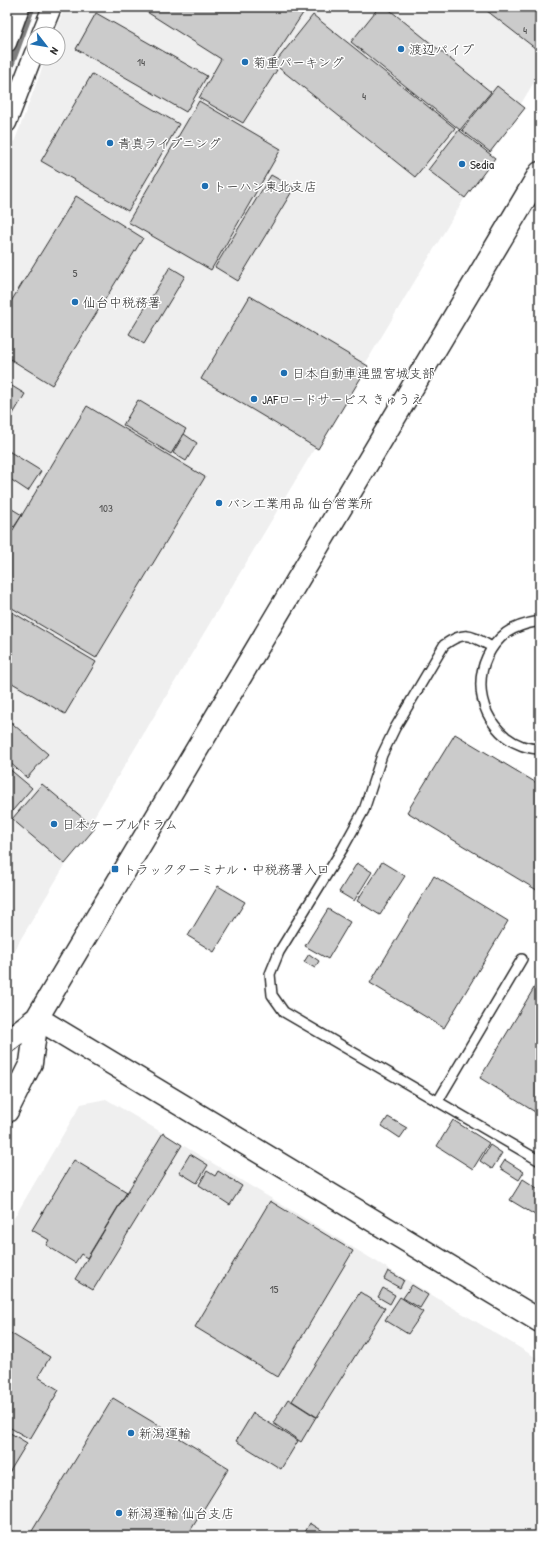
<svg xmlns="http://www.w3.org/2000/svg" width="547" height="1543" font-family="'Patrick Hand','Klee One',sans-serif">
	<style>
		.built { fill: #efefef }
		.lines { fill: none; stroke-linecap: round; stroke-linejoin: round }
		.stream { stroke: #7e7e7e; stroke-width: 7 }
		.building { fill: #cbcbcb; stroke: #2b2b2b }
		.lane-casing { stroke: #2b2b2b; stroke-width: 12 }
		.street-casing { stroke: #2b2b2b; stroke-width: 21 }
		.secondary-casing { stroke: #2b2b2b; stroke-width: 25 }
		.lane { stroke: #fff; stroke-width: 9 }
		.street { stroke: #fff; stroke-width: 18 }
		.secondary { stroke: #fff; stroke-width: 22 }
		.poi-dot { fill: #1f6fb2; stroke: #fff; stroke-width: 1.5 }
		.labels { text-anchor: middle; dominant-baseline: central; stroke-width: 3; stroke-linejoin: round; paint-order: stroke }
		.number-label { font-size: 11px; fill: #535353 }
		.poi-label { font-size: 13px; fill: #2b2b2b; stroke: #fff; text-anchor: start }
	</style>
	<rect width="100%" height="100%" fill="#fff"/>
	<filter id="ink" filterUnits="userSpaceOnUse"><feTurbulence type="fractalNoise" baseFrequency=".025" numOctaves="2"/><feDisplacementMap in="SourceGraphic" scale="8" xChannelSelector="R" yChannelSelector="G"/><feConvolveMatrix kernelMatrix="1 2 1 2 8 2 1 2 1" color-interpolation-filters="sRGB"/></filter>
	<g filter="url(#ink)">
		<!-- built -->
		<path class="built" d="M65,7H540V72L7,962V161L46,58H58V34H54Z
			M106,1099L540,1360V1536H7V1230L81,1104Z"/>
		<g class="lines">
			<!-- stream -->
			<path class="stream" d="M7,75L32,7"/>
		</g>
		<!-- building -->
		<path class="building" d="M139,7H307L269,65L277,70L243,123L199,98L221,59Z
			M379,7H386L491,92L460,130L351,42Z
			M482,7H540V52Z
			M96,13L207,76L186,112L76,49Z
			M313,15L455,128L415,177L274,64Z
			M92,74L179,124L128,211L41,161Z
			M497,86L525,108L490,152L462,130Z
			M199,101L281,149L211,270L128,222Z
			M459,130L495,158L465,198L428,170Z
			M271,175L294,188L238,281L215,267Z
			M76,196L143,238L52,385L7,357V308Z
			M170,267L185,276L144,344L129,334Z
			M250,296L368,366L318,449L201,379Z
			M7,383L25,394L7,424Z
			M138,400L186,429L171,454L123,425Z
			M87,406L205,477L96,658L7,605V540Z
			M184,434L197,443L186,461L173,453Z
			M7,450L41,471L28,491L7,477Z
			M7,506L22,515L14,527L7,523Z
			M7,609L96,662L65,714L7,680Z
			M7,719L48,754L27,778L7,760Z
			M455,734L540,785V892L407,812Z
			M7,767L32,788L7,817Z
			M42,784L95,828L65,864L12,819Z
			M382,862L405,876L380,915L357,901Z
			M357,863L372,872L354,901L339,892Z
			M434,876L508,921L444,1028L370,983Z
			M218,886L245,902L214,952L188,936Z
			M328,909L350,922L328,959L305,946Z
			M309,954L319,961L315,968L304,962Z
			M540,978V1115L480,1078Z
			M388,1117L407,1128L400,1138L382,1126Z
			M453,1120L489,1143L473,1169L437,1146Z
			M163,1133L182,1145L93,1290L75,1279Z
			M490,1145L502,1153L492,1169L480,1161Z
			M190,1154L208,1165L197,1183L179,1172Z
			M74,1160L127,1192L87,1258L81,1254L75,1263L46,1245L49,1240L32,1230Z
			M505,1160L524,1172L519,1180L500,1168Z
			M207,1171L215,1176L218,1171L242,1186L230,1205L199,1185Z
			M523,1179L540,1190V1218L510,1200Z
			M270,1201L353,1251L278,1377L195,1327Z
			M388,1271L404,1280L400,1288L384,1279Z
			M412,1285L428,1295L420,1308L403,1298Z
			M383,1288L395,1295L390,1304L378,1297Z
			M360,1292L385,1308L317,1417L292,1401Z
			M400,1297L423,1312L408,1334L385,1320Z
			M7,1331L50,1357L38,1377L59,1390L30,1439L7,1426Z
			M113,1398L229,1468L187,1536H29Z
			M288,1399L316,1417L301,1442L273,1423Z
			M253,1413L298,1441L281,1469L236,1441Z
			M7,1431L27,1443L7,1476Z
			M310,1523L331,1536H303Z"/>
		<g class="lines">
			<defs>
				<path id="lane" d="M540,621C528,623 516,626 506,633C472,660 473,710 506,737C515,744 528,749 540,749
					M492,647C470,635 465,630 444,645L395,728L382,755L364,810L343,848L279,952L270,974L272,995L284,1012L540,1161
					M438,1101L522,959"/>
				<path id="street" d="M41,34L52,7
					M7,43L20,7
					M7,123L34,53"/>
				<path id="secondary" d="M37,1018L540,1321
					M7,1041L37,1018L540,173
					M7,1111L31,1063L37,1018"/>
			</defs>
			<!-- lane casing -->
			<use href="#lane" class="lane-casing"/>
			<!-- street casing -->
			<use href="#street" class="street-casing"/>
			<!-- secondary casing -->
			<use href="#secondary" class="secondary-casing"/>
			<!-- lane -->
			<use href="#lane" class="lane"/>
			<!-- street -->
			<use href="#street" class="street"/>
			<!-- secondary -->
			<use href="#secondary" class="secondary"/>
		</g>
	</g>
	<!-- markers -->
	<g class="poi-dot">
		<circle cx="401" cy="49" r="4"/>
		<circle cx="245" cy="62" r="4"/>
		<circle cx="110" cy="143" r="4"/>
		<circle cx="462" cy="164" r="4"/>
		<circle cx="205" cy="186" r="4"/>
		<circle cx="75" cy="302" r="4"/>
		<circle cx="284" cy="373" r="4"/>
		<circle cx="254" cy="399" r="4"/>
		<circle cx="219" cy="503" r="4"/>
		<circle cx="54" cy="824" r="4"/>
		<rect x="111" y="865" width="8" height="8" rx="2"/>
		<circle cx="131" cy="1433" r="4"/>
		<circle cx="119" cy="1513" r="4"/>
	</g>
	<g class="labels">
		<!-- number labels -->
		<g class="number-label">
			<text x="525" y="30">4</text>
			<text x="141" y="62">14</text>
			<text x="364" y="96">4</text>
			<text x="75" y="273">5</text>
			<text x="106" y="508">103</text>
			<text x="274" y="1289">15</text>
		</g>
		<!-- poi labels -->
		<g class="poi-label">
			<text x="409" y="49">渡辺パイプ</text>
			<text x="253" y="62">菊重パーキング</text>
			<text x="118" y="143">青真ライプニング</text>
			<text x="470" y="164">Sedia</text>
			<text x="213" y="186">トーハン東北支店</text>
			<text x="83" y="302">仙台中税務署</text>
			<text x="292" y="373">日本自動車連盟宮城支部</text>
			<text x="262" y="399">JAFロードサービス きゅうえ</text>
			<text x="227" y="503">バン工業用品 仙台営業所</text>
			<text x="62" y="824">日本ケーブルドラム</text>
			<text x="123" y="869">トラックターミナル・中税務署入口</text>
			<text x="139" y="1433">新潟運輸</text>
			<text x="127" y="1513">新潟運輸 仙台支店</text>
		</g>
	</g>
	<!-- margin -->
	<rect width="547" height="1543" fill="none" stroke="#fff" stroke-width="24"/>
	<rect x="12" y="12" width="523" height="1519" fill="none" stroke="#2b2b2b" stroke-width="1.5" filter="url(#ink)"/>
	<!-- north arrow -->
	<g transform="translate(46 46) rotate(121)"><circle r="19" fill="#ffffff" stroke="#aaaaaa"/>
	<path d="M0-3L7 15L0 10L-7 15Z" fill="#1f6fb2"/>
	<text y="-6" font-size="11" font-weight="bold" text-anchor="middle" fill="#2b2b2b">N</text>
	</g>
</svg>
